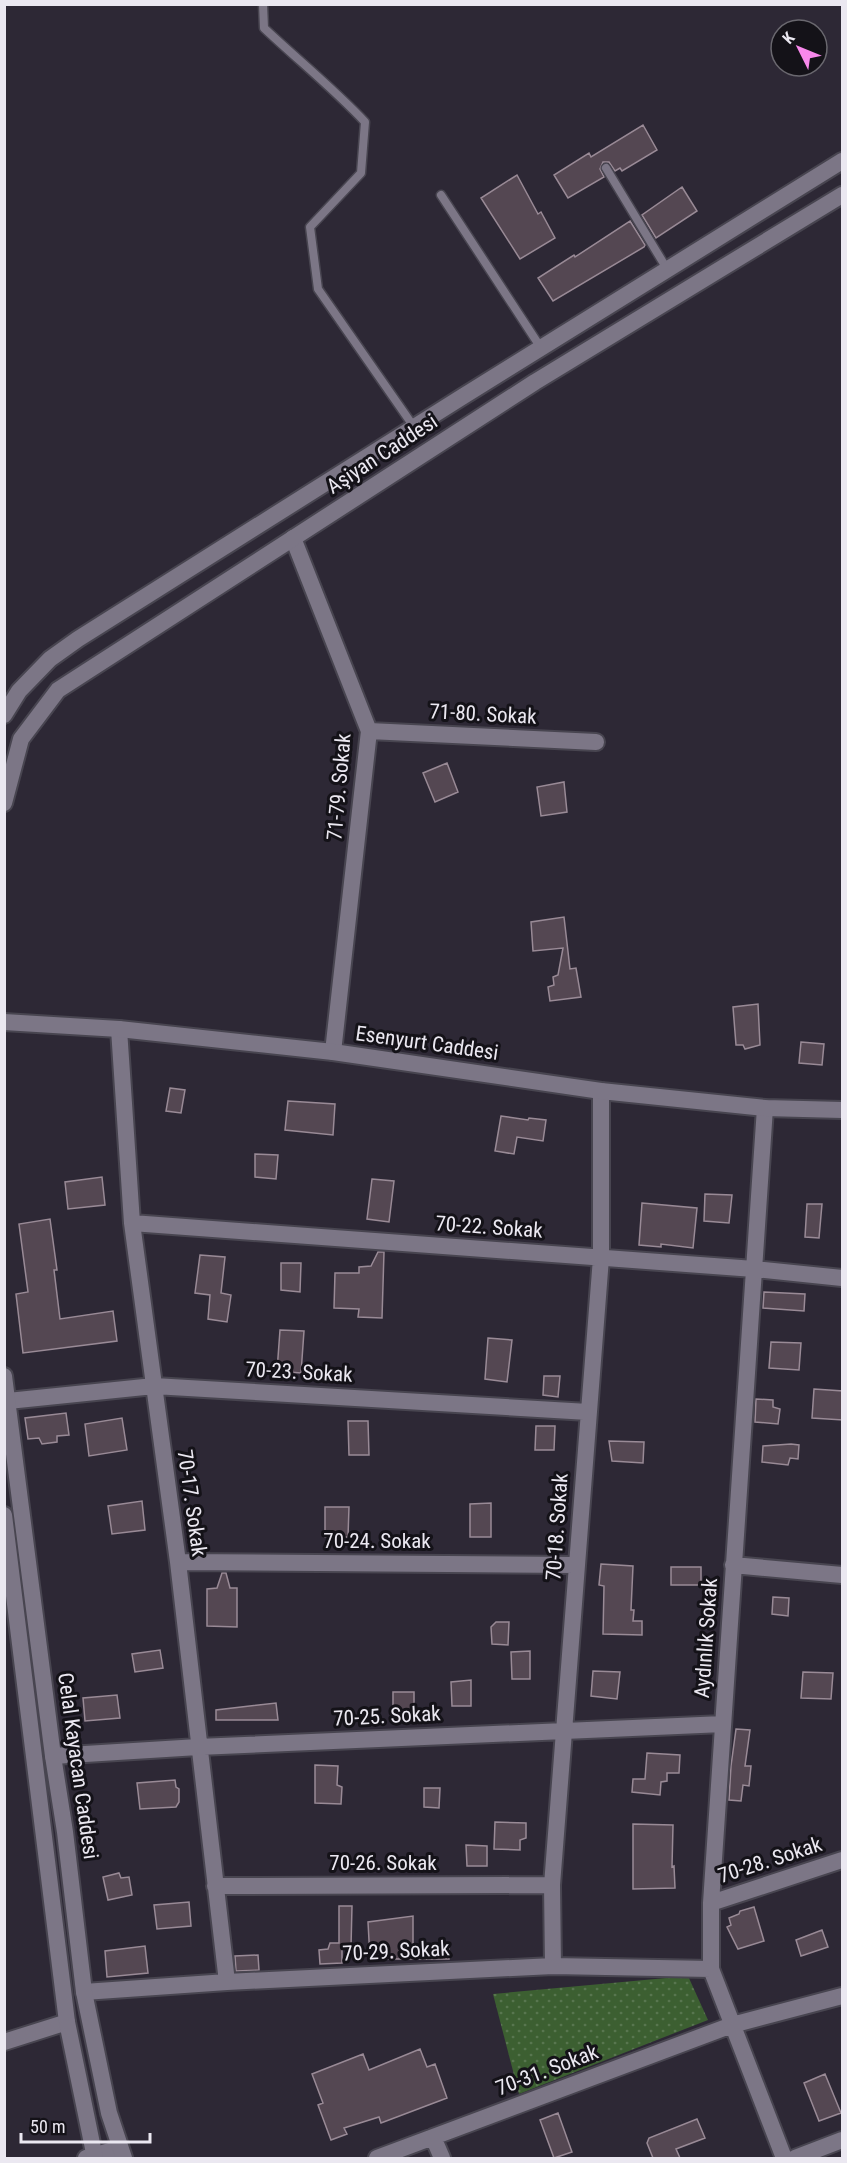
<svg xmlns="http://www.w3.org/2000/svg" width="847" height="2163" font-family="'Roboto Condensed',sans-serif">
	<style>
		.park { fill: url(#park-dots) }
		.building { fill: #544752; stroke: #998a96; stroke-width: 1.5 }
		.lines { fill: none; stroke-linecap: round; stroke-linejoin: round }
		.service-casing { stroke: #484550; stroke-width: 11 }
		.minor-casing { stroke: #484550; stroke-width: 20 }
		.tertiary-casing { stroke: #484550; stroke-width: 20 }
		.service { stroke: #7c7686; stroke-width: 8 }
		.minor { stroke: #7c7686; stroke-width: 16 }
		.tertiary { stroke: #7c7686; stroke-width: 16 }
		.labels { text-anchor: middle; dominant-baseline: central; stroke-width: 6; stroke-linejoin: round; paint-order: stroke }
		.street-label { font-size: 21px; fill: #ebe8f1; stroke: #141218 }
	</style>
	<defs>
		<pattern id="park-dots" width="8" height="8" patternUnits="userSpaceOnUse" patternTransform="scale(1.5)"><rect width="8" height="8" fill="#3c5f31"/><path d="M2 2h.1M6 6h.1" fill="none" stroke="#58764f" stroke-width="1.8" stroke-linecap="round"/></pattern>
	</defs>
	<rect width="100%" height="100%" fill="#2d2835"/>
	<!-- park -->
	<path class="park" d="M688,1976L708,2020L519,2094L493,1994Z"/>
	<!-- building -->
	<path class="building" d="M643,125L657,150L622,171L620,168L615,171L609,162H603L600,169L604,177L568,198L554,175L589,153L591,157Z
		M517,175L538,214L541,212L555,238L520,259L481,198Z
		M682,187L697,211L656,238L642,215Z
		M630,221L645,245L644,247L553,301L538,278L574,255L575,257Z
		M447,763L458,792L435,802L423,773Z
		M564,782L567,812L541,816L537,787Z
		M564,917L570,969L576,968L581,997L550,1001L548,987L554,985L553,977L558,975L563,948L533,951L531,922Z
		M758,1004L760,1045L745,1049L743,1045H736L733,1007Z
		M801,1042L824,1044L822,1065L799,1063Z
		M170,1088L185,1090L181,1113L166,1111Z
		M288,1101L335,1104L333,1135L285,1130Z
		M501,1116L528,1120L529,1118L546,1120L543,1141L517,1137L514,1154L495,1151Z
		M255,1154L278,1155L276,1179L255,1177Z
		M102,1177L105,1205L68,1209L65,1182Z
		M372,1179L394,1181L389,1222L367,1219Z
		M705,1194L732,1195L729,1223L704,1221Z
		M642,1203L697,1208L693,1248L661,1244V1247L639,1245Z
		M807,1204H822L819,1238L805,1237Z
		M50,1219L57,1270H54L60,1319L113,1311L117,1341L23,1353L16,1294L28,1292L19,1224Z
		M378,1252H384L382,1318L358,1317L359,1309L334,1308L335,1273H359V1267L371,1266Z
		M200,1255L225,1257L221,1293L231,1295L227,1322L208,1319L210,1295L195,1293Z
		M281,1263H301L300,1292L281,1290Z
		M764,1292L805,1294L804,1311L763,1308Z
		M280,1330L304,1331L301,1373L277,1371Z
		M488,1338L512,1340L507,1382L485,1379Z
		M771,1342L801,1343L799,1370L769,1368Z
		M544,1376H560L558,1397L543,1395Z
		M814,1389L843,1391V1420L812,1418Z
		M756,1399L773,1400V1407L780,1409L778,1424L755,1422Z
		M66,1413L69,1435L57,1436V1442L42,1444L39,1438L28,1439L25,1418Z
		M122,1418L127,1450L89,1456L85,1424Z
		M348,1421H368L369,1455H349Z
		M536,1426H555L554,1450H535Z
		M609,1441L644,1442L643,1463L612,1461Z
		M791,1444L799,1445L798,1459L790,1458L788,1465L762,1462L763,1446Z
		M142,1501L145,1530L112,1534L108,1506Z
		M491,1503V1537H470V1504Z
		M325,1507H349L348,1537H325Z
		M601,1564L633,1566L631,1610H634L633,1621H642V1635L603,1634L604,1586L599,1585Z
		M671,1567H701V1585H671Z
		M222,1573H226L230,1588H237V1627L207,1626V1589L217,1588Z
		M773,1597L789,1598L788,1616L772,1614Z
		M496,1622H509L508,1645L492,1644L491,1627Z
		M160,1650L163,1668L135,1672L132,1654Z
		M530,1651V1679H512L511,1652Z
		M593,1671L620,1672L617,1699L591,1696Z
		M803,1672L833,1673L831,1699L801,1698Z
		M471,1680V1706H452L451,1682Z
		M393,1692H414V1711L393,1710Z
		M117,1695L120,1718L85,1721L83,1698Z
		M276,1703L278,1720H216V1710Z
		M736,1729L750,1730L745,1766H751L749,1786L743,1785L741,1801L729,1800L731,1766Z
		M647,1753L680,1755L679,1773H667V1781L661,1782L660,1795L632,1792L633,1779H645Z
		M315,1765L338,1766L337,1785L342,1787L341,1804L315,1803Z
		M175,1780L176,1787L179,1789V1802L176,1807L140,1809L137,1783Z
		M424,1788H440L439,1808L424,1807Z
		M495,1822L526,1823V1838L520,1840V1850L494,1849Z
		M633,1824L673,1825L672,1867L674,1866L675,1888L633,1889Z
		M466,1845L487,1846V1866H467Z
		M119,1873L121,1878L129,1877L132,1895L108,1900L103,1877Z
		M189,1902L191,1926L157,1929L154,1905Z
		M339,1906H352L351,1947H342V1963L320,1964L319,1950L328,1949L330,1943H339Z
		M754,1907L764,1941L738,1949L727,1927L731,1925L729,1918L739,1914L740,1911Z
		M413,1916V1945L449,1944V1959H370L368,1922Z
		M822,1930L828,1947L801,1956L796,1940Z
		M145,1946L148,1973L107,1977L105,1951Z
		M258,1955L259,1970L236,1971L235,1956Z
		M420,2049L427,2067L435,2064L447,2098L381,2123L379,2117L344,2128L347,2134L331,2140L318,2105L323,2103L312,2074L363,2054L369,2070Z
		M825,2074L841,2113L819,2121L804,2083Z
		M558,2113L572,2152L554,2158L540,2120Z
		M697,2119L705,2138L676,2149L680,2158H653L647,2143L649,2138Z"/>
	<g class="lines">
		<defs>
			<path id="service" d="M263,4L264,28C298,60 334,89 365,122L361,173L310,227L318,289L414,427
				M606,168L667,269
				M441,195L541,348"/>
			<path id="minor" d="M293,538L369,731L333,1052
				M369,731L596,742
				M119,1029L132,1223L178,1562L227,1982
				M765,1108L711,1903V1969L784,2158
				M132,1223L754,1269L842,1278
				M8,1401L154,1386L588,1412
				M178,1562L576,1565
				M733,1565L842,1575
				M53,1756L198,1747L723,1724
				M215,1886L552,1885
				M711,1903L842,1860
				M553,1966L552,1885L601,1258V1091
				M84,1992L227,1982L553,1966L711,1969
				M4,2042L67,2022
				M433,2137L442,2158
				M86,2158L120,2148
				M377,2158L732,2025L842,1996
				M795,2158L842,2140"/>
			<path id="tertiary" d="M4,715L19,691L50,659L78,639L462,397L842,161
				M4,803L21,739L58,690L535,382L842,195
				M4,1022L119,1029L333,1052L601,1091L765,1108L842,1110
				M4,1376L53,1756L65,1832L84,1992L109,2113L124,2158
				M4,1515L67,2022L95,2158"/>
		</defs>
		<!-- service casing -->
		<use href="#service" class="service-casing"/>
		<!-- minor casing -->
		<use href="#minor" class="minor-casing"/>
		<!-- tertiary casing -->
		<use href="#tertiary" class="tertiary-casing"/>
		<!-- service -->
		<use href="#service" class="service"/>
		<!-- minor -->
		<use href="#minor" class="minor"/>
		<!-- tertiary -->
		<use href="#tertiary" class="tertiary"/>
	</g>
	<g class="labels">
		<!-- street labels -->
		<g class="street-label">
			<text transform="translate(382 454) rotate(-33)">Aşiyan Caddesi</text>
			<text transform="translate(483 714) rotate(3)">71-80. Sokak</text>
			<text transform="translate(339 787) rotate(-85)">71-79. Sokak</text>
			<text transform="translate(427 1043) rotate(8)">Esenyurt Caddesi</text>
			<text transform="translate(489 1227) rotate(4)">70-22. Sokak</text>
			<text transform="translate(299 1372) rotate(3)">70-23. Sokak</text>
			<text transform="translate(192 1503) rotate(82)">70-17. Sokak</text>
			<text transform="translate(557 1527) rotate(-86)">70-18. Sokak</text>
			<text x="377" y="1541">70-24. Sokak</text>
			<text transform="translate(706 1638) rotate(-86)">Aydınlık Sokak</text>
			<text transform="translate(387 1716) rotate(-3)">70-25. Sokak</text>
			<text transform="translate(78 1766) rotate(82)">Celal Kayacan Caddesi</text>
			<text transform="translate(770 1860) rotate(-18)">70-28. Sokak</text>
			<text x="383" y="1863">70-26. Sokak</text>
			<text transform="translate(396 1951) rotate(-3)">70-29. Sokak</text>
			<text transform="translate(547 2070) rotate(-21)">70-31. Sokak</text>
		</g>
	</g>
	<!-- border -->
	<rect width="847" height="2163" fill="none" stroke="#ebe8f1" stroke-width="12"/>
	<!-- north arrow -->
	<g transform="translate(799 48) rotate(313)"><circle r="28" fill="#141218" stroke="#6a686f" stroke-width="1.5"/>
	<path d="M0-4.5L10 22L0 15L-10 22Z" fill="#f888eb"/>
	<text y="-9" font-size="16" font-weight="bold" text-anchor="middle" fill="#ebe8f1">K</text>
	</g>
	<!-- scale -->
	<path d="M21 2133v9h129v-9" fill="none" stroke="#ebe8f1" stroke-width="3"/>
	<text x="30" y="2133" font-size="18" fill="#ebe8f1" stroke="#141218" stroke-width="4.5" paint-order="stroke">50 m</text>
</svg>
